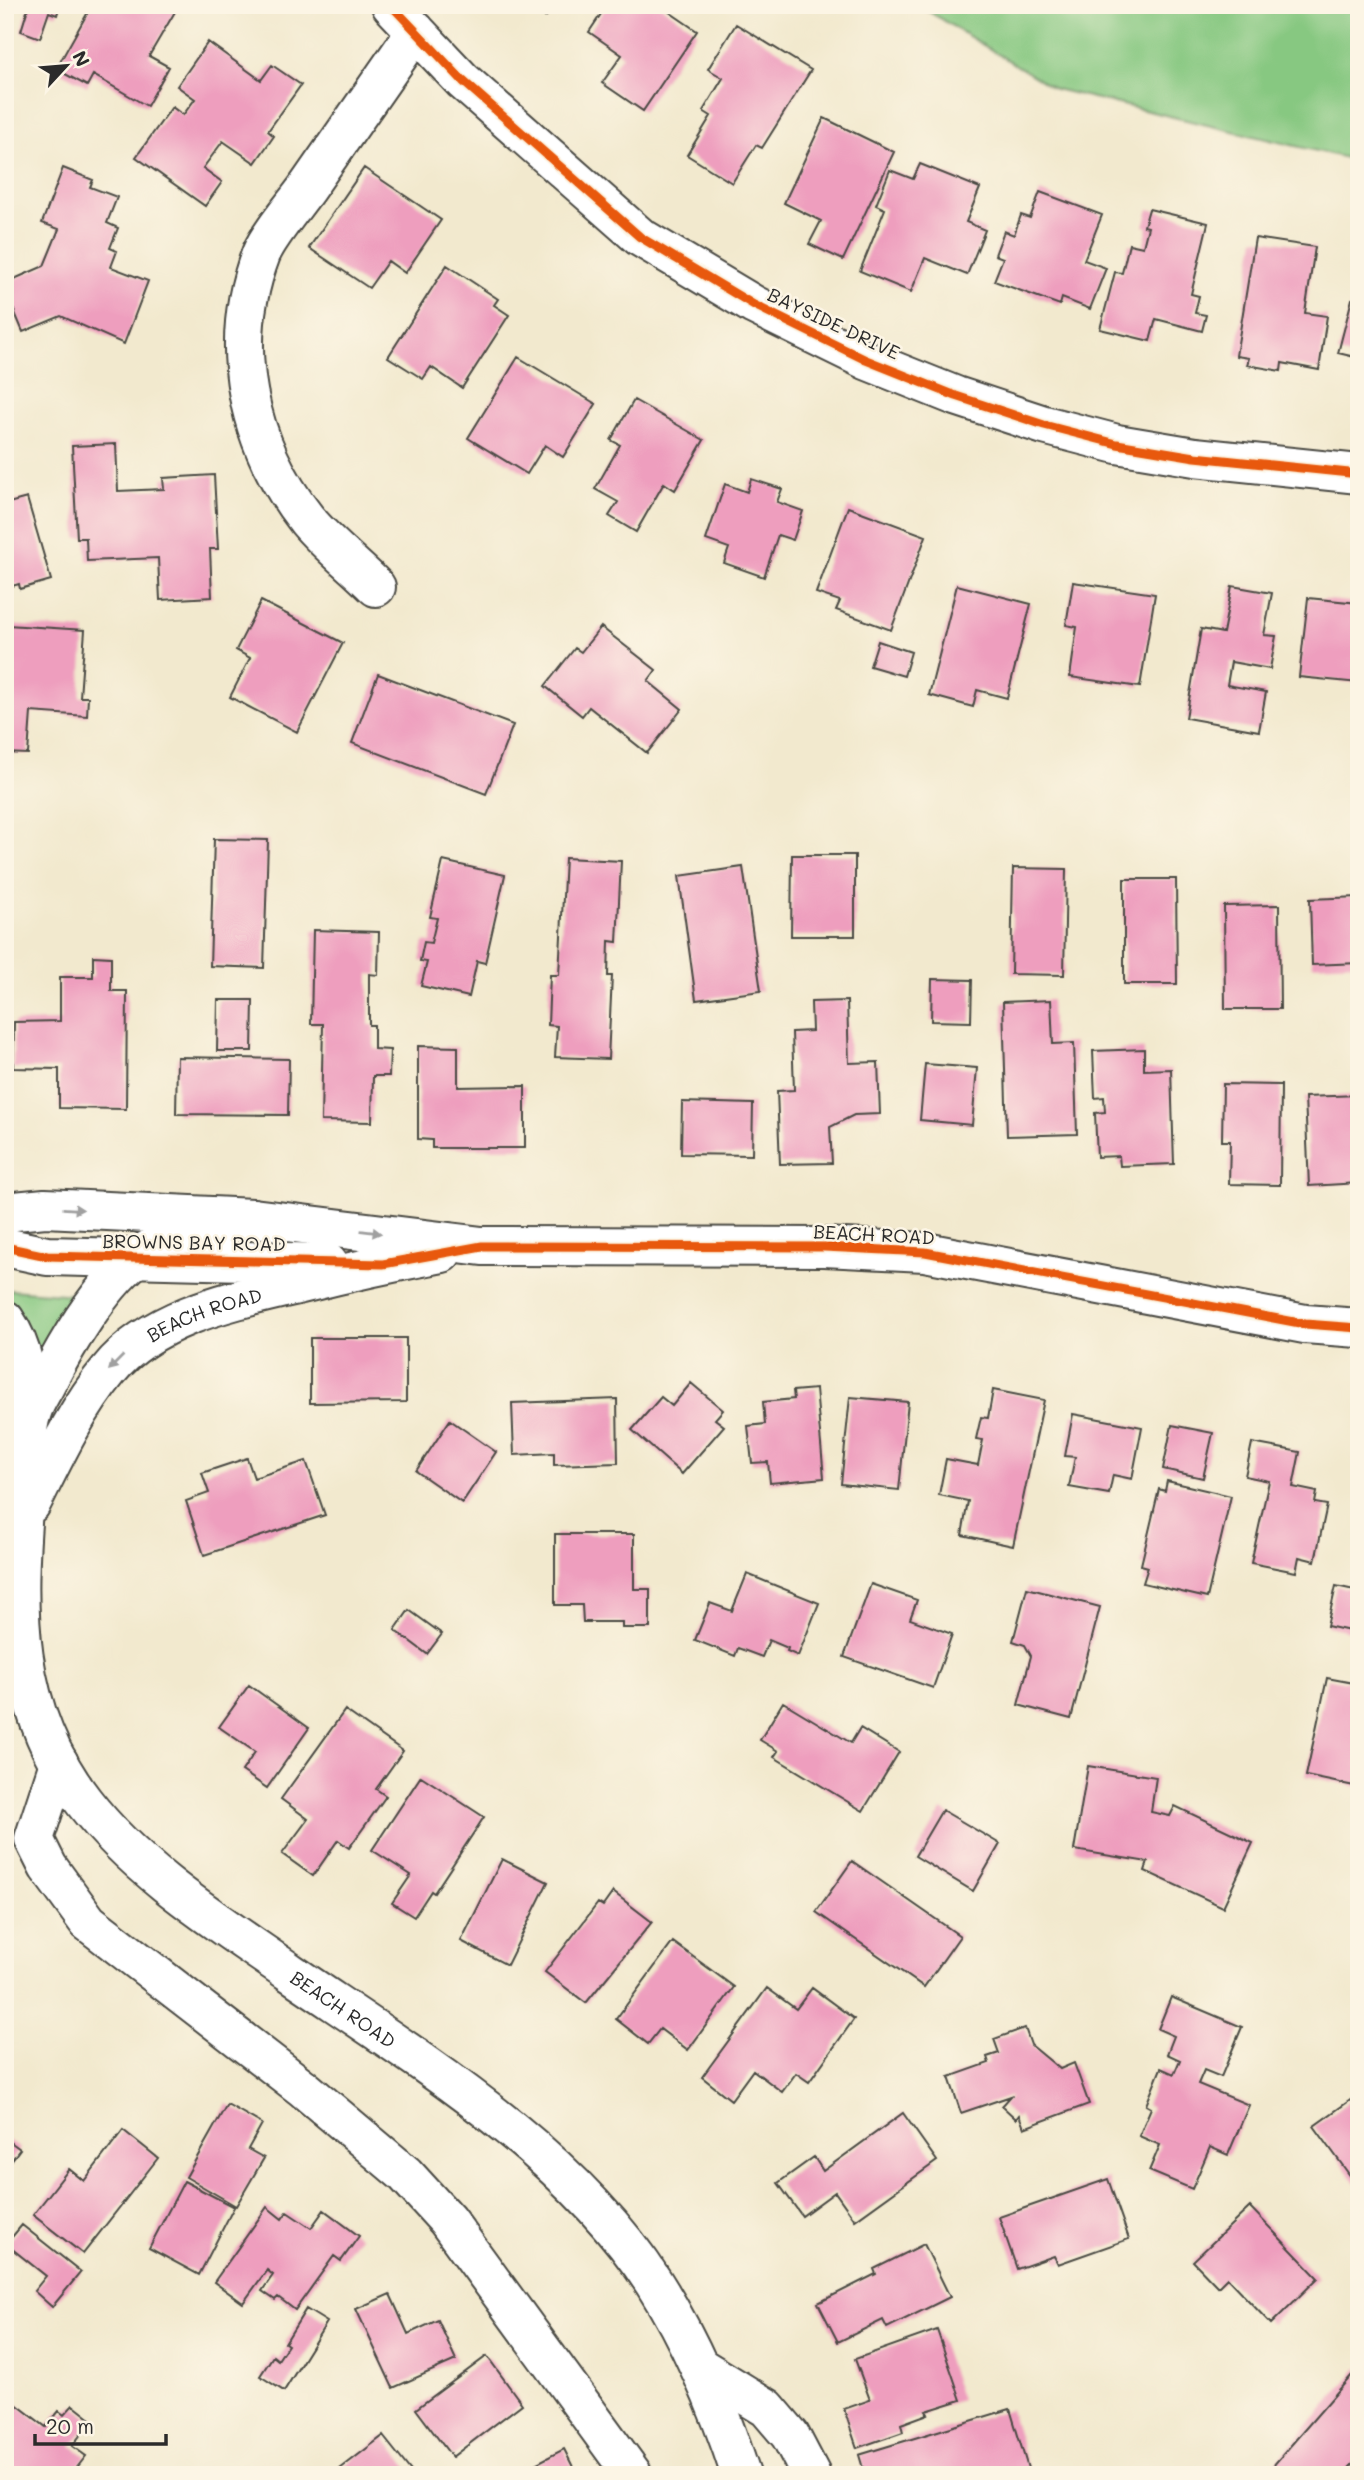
<svg xmlns="http://www.w3.org/2000/svg" width="1364" height="2480" font-family="Mali,sans-serif">
	<style>
		.green { fill: #87c881; stroke: #597a56; stroke-width: 2 }
		.building { fill: #ee9ebe }
		.lines { fill: none; stroke-linecap: round; stroke-linejoin: round }
		.minor-casing { stroke: #494843; stroke-width: 42 }
		.major-casing { stroke: #494843; stroke-width: 42 }
		.minor { stroke: #fff; stroke-width: 38 }
		.major { stroke: #fff; stroke-width: 38 }
		.cycleway-casing { stroke: #fcf5e5; stroke-width: 13 }
		.cycleway { stroke: #e8590c; stroke-width: 9 }
		.oneway { fill: #a0a0a0 }
		.labels { text-anchor: middle; dominant-baseline: central; stroke-width: 5; stroke-linejoin: round; paint-order: stroke }
		.street-label { font-size: 19px; fill: #2b2b2b; stroke: #fcf5e5 }
	</style>
	<rect width="100%" height="100%" fill="#fcf5e5"/>
	<filter id="ink" filterUnits="userSpaceOnUse"><feTurbulence type="fractalNoise" baseFrequency=".0143" numOctaves="2"/><feDisplacementMap in="SourceGraphic" scale="14" xChannelSelector="R" yChannelSelector="G"/><feConvolveMatrix kernelMatrix="1 2 1 2 8 2 1 2 1" color-interpolation-filters="sRGB"/></filter>
	<filter id="wash" filterUnits="userSpaceOnUse"><feTurbulence type="fractalNoise" baseFrequency=".00686" numOctaves="4" result="noise"/><feDisplacementMap in="SourceGraphic" scale="28" xChannelSelector="R" yChannelSelector="G"/><feGaussianBlur stdDeviation="1.57" result="paint"/><feColorMatrix in="noise" values="0 0 0 0 0 0 0 0 0 0 0 0 0 0 0 0 0 1.4 0 .05"/><feComposite in="paint" operator="in"/></filter>
	<g filter="url(#wash)">
		<rect width="100%" height="100%" fill="#f2e9ce"/>
		<!-- green -->
		<path class="green" d="M918,5H1359V161L1055,89Z
			M10,1290L76,1295L81,1298L40,1357L5,1298Z"/>
		<g id="blocks">
			<!-- building -->
			<path class="building" d="M29,5H60L57,15L49,12L40,38L21,31Z
				M92,5H169L176,10L149,56L169,67L147,106L93,75L87,86L56,69Z
				M536,5H561L545,17Z
				M607,5H659L697,31L643,111L602,83L622,55L589,32Z
				M736,24L811,70L762,148L756,145L732,183L687,155L711,116L703,111L723,78L708,69Z
				M208,42L261,80L272,65L301,85L268,131L274,136L255,163L223,141L203,168L222,182L205,206L136,157L172,107L183,115L195,99L177,86Z
				M824,118L894,152L843,260L809,244L821,221L784,203Z
				M920,164L980,188L966,222L985,230L967,275L925,258L911,292L860,271L885,209L876,205L890,170L913,179Z
				M63,168L93,180L90,187L117,197L107,223L118,228L110,248L117,251L111,267L148,281L124,344L61,316L23,332L5,289V283L44,266L59,229L42,223Z
				M364,168L441,220L405,273L388,261L369,288L309,248Z
				M1040,192L1102,215L1084,260L1106,268L1090,309L1062,298L1060,305L994,281L1003,258L995,255L1004,231L1014,235L1021,215L1030,218Z
				M1149,209L1208,223L1191,294L1199,296L1195,313L1206,315L1202,331L1156,319L1150,341L1100,329L1115,272L1122,273L1129,244L1143,247L1148,227L1144,226Z
				M1255,238L1315,247L1305,313L1327,316L1319,370L1282,363L1281,371L1247,365L1249,358L1236,356Z
				M447,265L498,299L494,305L509,315L462,388L431,367L423,379L388,357Z
				M1352,299L1359,301V358L1338,353Z
				M518,357L596,404L563,457L545,445L527,474L468,438Z
				M634,400L704,440L675,490L664,483L636,532L609,516L618,502L595,489L620,445L611,440Z
				M116,444L118,491L164,489L163,478L214,475L218,549H210L212,597L160,600L158,558L87,561L86,538H77L72,446Z
				M751,479L782,489L777,502L803,511L793,540L778,535L764,577L724,563L729,548L706,540L725,484L747,492Z
				M27,498L51,580L20,589L19,584L5,588V504Z
				M848,507L926,536L891,630L836,610L840,601L816,593Z
				M1073,582L1155,594L1140,687L1070,677L1077,627L1066,625Z
				M957,585L1031,604L1007,698L977,690L973,707L929,695Z
				M1232,586L1272,593L1264,635L1276,636L1270,669L1231,662L1227,685L1266,692L1259,731L1186,718L1201,629L1223,633Z
				M1308,598L1359,603V683L1299,677Z
				M261,601L343,643L297,732L230,697L250,658L236,650Z
				M7,625L85,630L80,697H88L87,716L31,712L28,754L5,753Z
				M601,627L656,670L648,681L682,709L647,753L589,707L582,716L545,686L575,648L581,652Z
				M878,641L911,652L904,676L870,666Z
				M378,674L513,725L486,794L352,743Z
				M214,839L268,840L264,968L210,966Z
				M792,855H855V936H791Z
				M565,858L621,861L617,942L609,941L608,976H612L608,1059L555,1057L557,1026L548,1025L550,975H559Z
				M443,861L505,875L485,963L477,961L469,997L421,986L427,962L420,961L424,942L431,943L437,918L430,917Z
				M743,867L761,991L696,1000L679,876Z
				M1013,868L1066,869L1064,975L1011,974Z
				M1124,879H1176L1177,984H1124Z
				M1359,897V963L1312,965L1310,899Z
				M1279,905L1280,1009H1225L1224,906Z
				M313,930L379,932L378,975L369,974V1025H374V1049L390,1050L389,1076H373L372,1122L321,1121L323,1024H311Z
				M93,956L111,957V991H127L126,1109L59,1108V1069L13,1068L14,1022L60,1021V977H93Z
				M932,979L972,980L971,1022L931,1021Z
				M218,1000H253L252,1051H217Z
				M1051,1000L1053,1044L1074,1043L1077,1134L1007,1136L1003,1002Z
				M847,1001L849,1063L878,1062L880,1114L854,1115L830,1127L832,1163L780,1164L777,1091L794,1090L792,1032L812,1031L811,1002Z
				M418,1046L458,1047V1087L525,1086V1148H432V1140L418,1139Z
				M1144,1049V1070L1171,1069L1174,1164L1120,1166L1119,1156L1097,1157L1095,1113L1105,1112L1104,1097L1095,1098L1093,1051Z
				M177,1057L289,1059L288,1115L176,1114Z
				M925,1064L977,1068L972,1125L920,1120Z
				M1223,1084L1281,1085L1280,1185L1229,1184L1230,1141H1222Z
				M1359,1095V1183L1309,1186L1305,1097Z
				M682,1102L753,1104L752,1155L681,1154Z
				M310,1338H406V1402L310,1403Z
				M691,1383L723,1410L715,1419L724,1426L682,1474L632,1430L661,1397L672,1406Z
				M816,1389L824,1478L770,1483L768,1462L752,1463L748,1426L765,1424L763,1402L794,1399L793,1391Z
				M993,1390L1044,1400L1013,1546L962,1535L968,1501L939,1495L946,1459L978,1465L983,1440L976,1439L981,1417L988,1418Z
				M850,1397L908,1402L899,1490L841,1484Z
				M617,1399L618,1463L554,1465V1453L514,1455L512,1403Z
				M1073,1414L1142,1427L1132,1479L1113,1475L1109,1494L1069,1487L1075,1457L1065,1456Z
				M450,1420L496,1452L462,1503L416,1471Z
				M1172,1425L1213,1433L1203,1478L1163,1469Z
				M1252,1443L1300,1452L1293,1487L1317,1492L1315,1503L1327,1505L1315,1561L1299,1557L1296,1572L1251,1563L1269,1481L1245,1476Z
				M247,1458L254,1478L306,1461L325,1515L204,1555L186,1501L209,1493L202,1473Z
				M1167,1481L1231,1496L1207,1598L1143,1583L1148,1567L1141,1565L1159,1489L1165,1491Z
				M555,1534H634V1589H650V1628H622V1622H583L582,1605H555Z
				M747,1574L819,1603L798,1656L787,1651L788,1648L769,1640L762,1657L738,1648L735,1656L695,1640L710,1603L732,1611Z
				M871,1584L917,1600L910,1619L952,1634L933,1688L844,1657Z
				M1336,1586L1359,1591V1633L1327,1626Z
				M1027,1588L1100,1607L1071,1719L1018,1705L1031,1656L1025,1645L1013,1641Z
				M409,1610L442,1634L427,1654L395,1630Z
				M1327,1678L1359,1684V1787L1306,1776Z
				M249,1685L309,1728L267,1788L242,1771L255,1752L219,1727Z
				M783,1702L851,1743L860,1728L899,1752L863,1811L774,1757L778,1751L760,1740Z
				M345,1710L403,1751L376,1789L386,1796L349,1848L338,1840L313,1876L282,1854L308,1819L281,1799Z
				M1088,1766L1156,1777L1151,1812L1170,1816L1175,1806L1253,1843L1223,1907L1145,1871L1148,1862L1074,1850Z
				M421,1776L484,1817L434,1893L431,1891L414,1917L392,1903L411,1875L372,1850Z
				M942,1810L1000,1844L973,1891L915,1856Z
				M502,1859L548,1882L507,1965L461,1941Z
				M852,1861L960,1936L924,1987L816,1912Z
				M613,1892L652,1922L586,2003L545,1972L598,1903L603,1906Z
				M673,1942L734,1987L688,2050L660,2029L648,2044L616,2019Z
				M767,1988L796,2009L812,1988L854,2019L809,2082L796,2073L782,2092L753,2070L731,2100L702,2077Z
				M1171,1997L1242,2027L1221,2077L1204,2070L1198,2084L1249,2105L1228,2155L1210,2147L1192,2189L1149,2171L1160,2145L1139,2136L1151,2108L1146,2105L1161,2068L1174,2074L1180,2060L1167,2054L1174,2036L1158,2029Z
				M1025,2028L1031,2045L1060,2069L1074,2063L1089,2104L1024,2128L1019,2115L1016,2119L1002,2106L1011,2096L961,2113L949,2077L989,2063L987,2057L999,2053L994,2039Z
				M1359,2094V2188L1314,2126Z
				M227,2104L262,2124L248,2149L264,2158L236,2206L186,2177Z
				M903,2113L937,2161L855,2220L835,2192L802,2216L778,2183L814,2157L823,2171Z
				M123,2130L158,2158L83,2254L33,2215L69,2169L84,2181Z
				M5,2138L20,2149L5,2169Z
				M1108,2179L1129,2239L1058,2264L1054,2256L1017,2269L999,2217Z
				M184,2181L234,2207L199,2275L149,2248Z
				M267,2207L282,2219L287,2212L311,2228L324,2210L359,2236L341,2261L334,2256L295,2310L278,2297L275,2300L262,2291L273,2275L267,2270L243,2303L214,2282Z
				M1250,2207L1318,2278L1271,2324L1227,2278L1218,2287L1193,2261Z
				M22,2225L81,2272L52,2307L34,2291L46,2276L6,2244Z
				M924,2244L950,2297L887,2328L883,2320L838,2342L818,2303L876,2274L874,2269Z
				M390,2294L408,2334L438,2320L456,2360L393,2388L356,2309Z
				M306,2309L327,2322L284,2391L260,2376L273,2356L278,2360L288,2345L285,2343Z
				M937,2330L961,2400L926,2411L928,2414L901,2424L903,2432L857,2448L844,2409L870,2400L855,2359Z
				M487,2356L522,2404L452,2457L416,2409Z
				M1359,2367V2457L1343,2475H1265Z
				M7,2397L46,2427L59,2411L64,2415L73,2405L92,2420L72,2446L86,2456L71,2475H10L5,2471V2399Z
				M1010,2409L1030,2475H865L859,2455Z
				M383,2436L414,2475H337L336,2472Z
				M564,2449L577,2475H514Z"/>
		</g>
	</g>
	<g filter="url(#ink)">
		<use href="#blocks" fill-opacity="0" stroke="#494843" stroke-width="2"/>
		<g class="lines">
			<defs>
				<path id="minor" d="M391,5L463,81L640,237L754,305L866,360L956,396L1044,425L1117,444L1195,457L1359,474
					M376,587C354,565 327,544 307,520C247,444 226,346 261,254C269,235 293,207 306,189C343,136 379,84 416,31
					M59,1763L34,1839L48,1867L88,1922L303,2088L405,2174L447,2220L633,2475
					M700,2367L767,2408L790,2435L811,2475"/>
				<g id="major">
					<path d="M5,1212L45,1208L253,1218L482,1246L824,1247L925,1252L1305,1324L1359,1328"/>
					<path id="s1" d="M253,1218C212,1225 168,1233 135,1259C100,1287 67,1343 47,1382C42,1392 35,1402 32,1412C25,1430 25,1475 24,1496C15,1607 12,1709 84,1802C140,1874 218,1922 291,1973C419,2060 569,2151 654,2283C692,2343 719,2408 741,2475"/>
					<path d="M5,1247L47,1256L328,1263"/>
					<path d="M5,1320C25,1349 28,1381 30,1415"/>
					<path id="s2" d="M31,1504C54,1458 76,1410 109,1370C154,1315 235,1300 301,1284C348,1272 394,1262 442,1253"/>
				</g>
			</defs>
			<!-- minor casing -->
			<use href="#minor" class="minor-casing"/>
			<!-- major casing -->
			<use href="#major" class="major-casing"/>
			<!-- minor -->
			<use href="#minor" class="minor"/>
			<!-- major -->
			<use href="#major" class="major"/>
			<defs>
				<path id="cycleway" d="M391,5L463,81L640,237L754,305L866,360L956,396L1044,425L1117,444L1195,457L1359,474
					M5,1247L47,1256L383,1264L482,1246L824,1247L925,1252L1305,1324L1359,1328"/>
			</defs>
			<!-- cycleway casing -->
			<use href="#cycleway" class="cycleway-casing"/>
			<!-- cycleway -->
			<use href="#cycleway" class="cycleway"/>
		</g>
		<!-- one-way arrows -->
		<defs><path id="oneway-solid" d="M-6-.8H1V-3.2L6.5 0L1 3.2V.8H-6Z" transform="scale(1.75)"/></defs>
		<g class="oneway">
			<use href="#oneway-solid" transform="translate(73 1209) rotate(3)"/>
			<use href="#oneway-solid" transform="translate(371 1232) rotate(7)"/>
			<use href="#oneway-solid" transform="translate(116 1363) rotate(135)"/>
		</g>
	</g>
	<g class="labels">
		<!-- street labels -->
		<g class="street-label">
			<text transform="translate(834 323) rotate(25)">BAYSIDE DRIVE</text>
			<text transform="translate(874 1234) rotate(3)">BEACH ROAD</text>
			<text transform="translate(194 1242) rotate(1)">BROWNS BAY ROAD</text>
			<text stroke="none"><textPath href="#s2" startOffset="268">BEACH ROAD</textPath></text>
			<text stroke="none"><textPath href="#s1" startOffset="1050">BEACH ROAD</textPath></text>
		</g>
	</g>
	<!-- margin -->
	<rect width="1364" height="2480" fill="none" stroke="#fcf5e5" stroke-width="28"/>
	<!-- north arrow -->
	<g transform="translate(66 66) rotate(64)" stroke="#fcf5e5" stroke-width="5" paint-order="stroke">
	<path d="M0-5L12 26L0 18L-12 26Z" fill="#2b2b2b"/>
	<text y="-10" font-size="19" font-weight="bold" text-anchor="middle" fill="#2b2b2b">N</text>
	</g>
	<!-- scale -->
	<path d="M35 2434v10h131v-10" fill="none" stroke="#2b2b2b" stroke-width="3.5"/>
	<text x="46" y="2434" font-size="21" fill="#2b2b2b" stroke="#fcf5e5" stroke-width="5" paint-order="stroke">20 m</text>
</svg>
